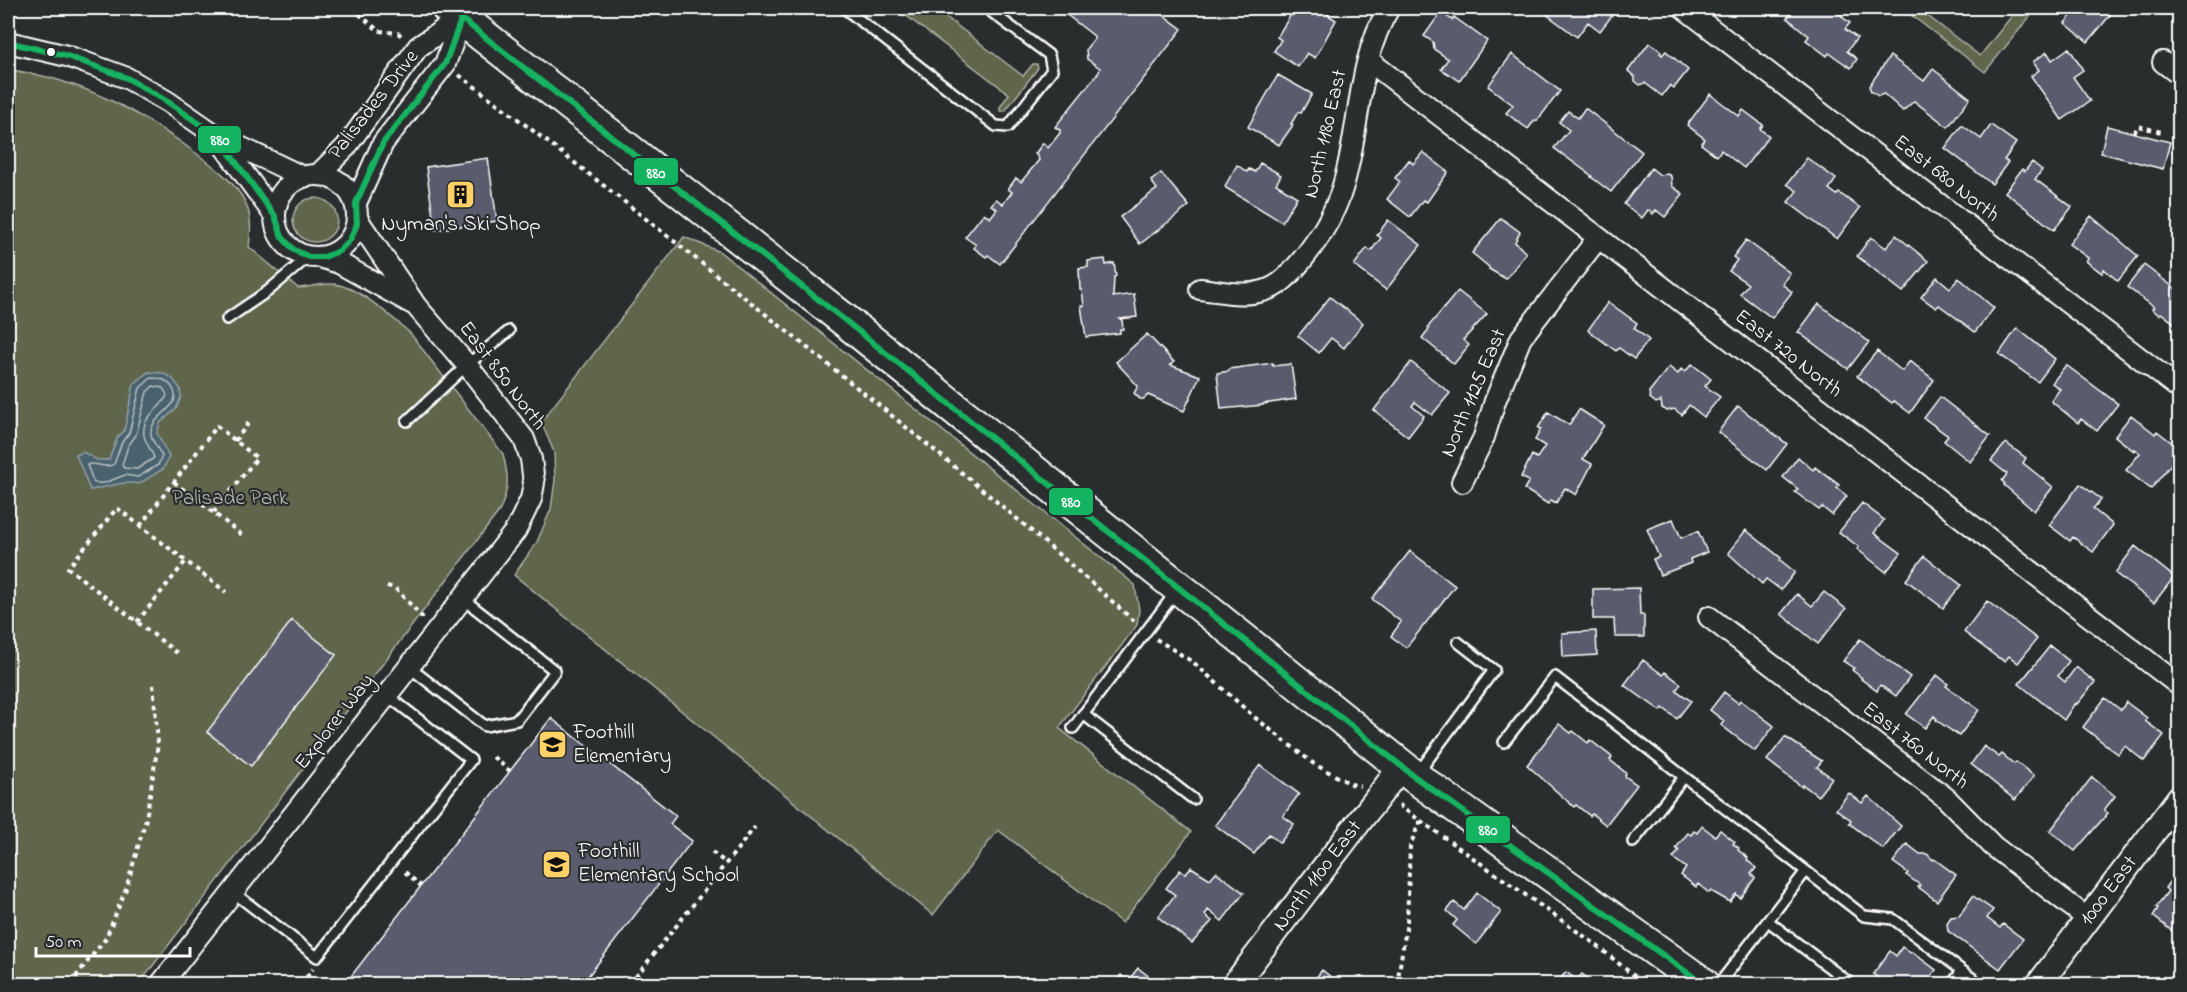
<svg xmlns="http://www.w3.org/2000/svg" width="2187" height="992" font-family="'Indie Flower',sans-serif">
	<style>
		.green { fill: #5f664c; stroke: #afb2a6; stroke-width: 1.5 }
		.water { fill: #4a626e; stroke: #92a1a8; stroke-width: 1.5 }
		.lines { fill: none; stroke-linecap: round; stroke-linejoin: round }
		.shore { stroke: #b7c0c5; stroke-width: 1.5 }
		.building { fill: #5a5c6e; stroke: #fff; stroke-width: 1.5 }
		.service-casing { stroke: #fff; stroke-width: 14 }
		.minor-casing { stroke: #fff; stroke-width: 24 }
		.tertiary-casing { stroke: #fff; stroke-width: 28 }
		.trunk-casing { stroke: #fff; stroke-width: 36 }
		.path { stroke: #fff; stroke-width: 4; stroke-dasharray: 4.5 4.5; stroke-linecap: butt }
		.service { stroke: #2a2d2e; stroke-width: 9 }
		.minor { stroke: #2a2d2e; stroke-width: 20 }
		.tertiary { stroke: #2a2d2e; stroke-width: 24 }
		.trunk { stroke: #2a2d2e; stroke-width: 32 }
		.bus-1-casing { stroke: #2a2d2e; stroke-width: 10 }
		.bus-1 { stroke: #13b361; stroke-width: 6 }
		.bus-dot { fill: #fff; stroke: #2a2d2e; stroke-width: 2 }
		.labels { text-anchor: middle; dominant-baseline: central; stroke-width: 4.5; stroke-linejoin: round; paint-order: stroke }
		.street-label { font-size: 21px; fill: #fff; stroke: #2a2d2e }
		.poi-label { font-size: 21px; fill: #fff; stroke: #2a2d2e; text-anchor: start }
		.park-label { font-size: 21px; fill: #b7baae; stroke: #2a2d2e }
		.line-badge { stroke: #2a2d2e; stroke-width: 2 }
		.badge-label { font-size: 16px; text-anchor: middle; font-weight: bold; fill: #fff }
	</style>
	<rect width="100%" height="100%" fill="#2a2d2e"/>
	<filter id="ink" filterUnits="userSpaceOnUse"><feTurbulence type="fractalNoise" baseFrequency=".0167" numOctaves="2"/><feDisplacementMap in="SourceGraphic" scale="12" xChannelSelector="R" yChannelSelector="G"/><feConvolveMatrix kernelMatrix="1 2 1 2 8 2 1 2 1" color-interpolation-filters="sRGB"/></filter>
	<g filter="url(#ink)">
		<!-- green -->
		<path class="green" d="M896,8H934L1023,76L1033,64H1037L1038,68L1005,111H1000V107L1009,94Z
			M1902,8H1917L1980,56L2018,8H2037L1985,72Z
			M8,69C25,73 44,75 61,81C111,96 156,123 197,154C215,167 235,182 245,202C252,216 251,231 249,247L298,288C309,287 320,284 331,284C356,284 392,317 410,333L503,454C509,478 509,488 500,510L139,984H8Z
			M293 220a22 22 0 1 1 44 0a22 22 0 1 1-44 0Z
			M684,237L720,252L1135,585L1139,610L1137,625L1059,728L1191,832L1122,923L998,830L933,915L514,575L537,542L551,509L555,480L554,452L541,422Z"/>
		<!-- water -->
		<path class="water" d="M148,372L163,373L172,378L180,388L181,397L176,409L160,423L157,433L169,457L163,469L139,484C122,480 107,488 90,490L76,455L83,452L97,460H109L117,438L124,431L134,384Z"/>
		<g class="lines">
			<!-- shore -->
			<path class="shore" d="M151,378C160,378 166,379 172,387C186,408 148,415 151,435C152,441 159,450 162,456L158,465L138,477L125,475L104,483H94L87,465C95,461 105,470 114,464L122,442L129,433L140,388Z
				M153,386L163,388L167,395C161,411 141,415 144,435C145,443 152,450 154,458L137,469L124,468L122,465L128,446L136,435L147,392Z"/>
		</g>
		<!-- building -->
		<path class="building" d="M1058,8H1154L1182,29L1000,264L988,255L986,257L974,248L976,245L965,237L984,213L990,218L997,209L991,205L996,199L1003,204L1012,192L1008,189L1016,178L1021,182L1039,160L1038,157L1035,154L1043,143L1048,148L1060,133V130L1055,127L1099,72L1100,68L1087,59L1086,49L1094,39V36Z
			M1295,8H1333L1328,15L1336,20L1315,58L1307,53L1298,67L1274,51L1281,40L1277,37Z
			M1545,8H1607L1614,13L1600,31L1588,22L1577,37L1542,11Z
			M1795,8H1833L1843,16L1842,17L1850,23L1845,29L1857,38L1847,51L1857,59L1851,68L1829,53L1827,56L1806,40L1809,36L1787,18Z
			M2078,8H2116L2088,42L2065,23Z
			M1441,12L1452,20L1454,17L1487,41L1459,81L1441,69L1448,59L1434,49L1433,42L1424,36Z
			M1649,43L1661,51L1660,53L1662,55L1666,51L1688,70L1674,88L1670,85L1662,96L1645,83L1640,85L1635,81V77L1628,71Z
			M2069,48L2083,70L2073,77L2090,101L2062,120L2031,76L2039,70L2033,62L2047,52L2052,60Z
			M1512,54L1560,91L1537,121L1535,120L1528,129L1506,113L1513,105L1488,86Z
			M1890,56L1924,81L1933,69L1970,98L1948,127L1914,101L1903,111L1884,94L1878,96L1871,91L1869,86Z
			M1278,75L1312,94L1301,113L1298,112L1291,124L1293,125L1279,145L1248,127Z
			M1710,94L1739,116L1743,110L1763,125L1760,129L1769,136L1744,168L1721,150L1717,156L1701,144L1705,139L1687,125Z
			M1585,108L1642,152L1611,192L1591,177L1592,176L1554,148L1569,130L1559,122L1568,111L1578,118Z
			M1962,125L1981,139L1991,125L2016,143L2004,160L2008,162L1992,184L1945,148Z
			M2107,126L2170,142L2163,169L2101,153Z
			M1423,152L1448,172L1427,202L1423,200L1410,217L1387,199L1400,182L1395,178L1409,160L1413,164Z
			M488,158L497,221L435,230L426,167Z
			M1807,158L1836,179L1829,189L1837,195L1839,193L1860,208L1837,239L1788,202L1797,191L1787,184Z
			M2032,162L2042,170L2035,179L2072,207L2054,230L2005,192L2022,169L2025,171Z
			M1260,163L1281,175L1276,184L1297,197L1282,222L1226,188L1225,186L1237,165L1247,172L1249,169L1255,172Z
			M1651,168L1660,175L1667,174L1671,176L1672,186L1683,194L1665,217L1656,210L1653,214L1648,210L1642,218L1624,204Z
			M1161,173L1189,206L1140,244L1120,217L1157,189L1151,181Z
			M2091,216L2138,256L2118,281L2104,269L2102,273L2086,261L2088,258L2069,244Z
			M1501,218L1520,232L1515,242L1526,253L1506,279L1489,269V267L1472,253Z
			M1388,220L1421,245L1386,290L1354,265L1367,248L1371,251L1381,238L1377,235Z
			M1896,235L1928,261L1903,292L1857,256L1871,237L1886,248Z
			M1746,240L1790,273L1782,284L1792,292L1772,318L1740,294L1748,284L1729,271L1737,260L1733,257Z
			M1105,259L1106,265L1114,263L1116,276L1114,277L1113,297L1134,294L1137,317L1120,319L1122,320L1123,329H1120V333L1086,337L1081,306H1084L1082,290H1080L1079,268L1088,267V261Z
			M2144,265L2180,292L2178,326L2161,313L2159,315L2152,309L2154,307L2127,287Z
			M1937,277L1950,288L1959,278L1994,308L1975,332L1939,305L1936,308L1921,297Z
			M1458,291L1487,314L1463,340L1469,345L1454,364L1422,338L1429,329L1428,327Z
			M1330,297L1363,323L1344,348L1331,338L1319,353L1298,336Z
			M1608,302L1637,323L1634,328L1649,340L1634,359L1619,348L1616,351L1588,330Z
			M1819,304L1869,342L1848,369L1798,332Z
			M2017,328L2055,359L2038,382L1999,354Z
			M1147,334L1174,362L1170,365L1200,376L1184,411L1148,395L1144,399H1140L1134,393L1138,386L1116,362Z
			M1877,351L1902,371L1910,361L1934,380L1910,413L1894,401L1892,403L1857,376Z
			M1411,362L1450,393L1432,415L1415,402L1412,406L1424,416L1408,437L1374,410Z
			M1273,363V366L1291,364L1296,399L1263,404V405L1221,409L1217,373L1229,371V369Z
			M1692,364L1711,379L1705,386L1720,397L1704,417L1689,405L1682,415L1674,409L1667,411L1662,408L1661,401L1656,403L1650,398L1649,392L1669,367L1678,374L1681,369L1685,372Z
			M2066,365L2118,404L2097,431L2081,419L2078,423L2051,401L2060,389L2052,383Z
			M1940,397L1990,436L1970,462L1944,441L1948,436L1924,418Z
			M1738,406L1787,444L1767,470L1718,432Z
			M1579,409L1604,425L1583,459L1592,464L1576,495L1565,488L1556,503L1551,500L1548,504L1524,489L1529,481L1521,477L1532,455L1537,458L1545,446L1535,440L1541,429L1538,428L1548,412L1569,425Z
			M2131,415L2155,434L2157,431L2180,449V453L2151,489L2126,470L2140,453L2135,449L2134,451L2115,436Z
			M2006,443L2026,458L2023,463L2053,487L2034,511L2004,485L2005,484L2002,481L2007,474L1991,461Z
			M1798,457L1813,470L1815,467L1839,485L1837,488L1847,496L1832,515L1822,507L1819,510L1795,492L1798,489L1783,477Z
			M2080,484L2101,499L2093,509L2113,525L2093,552L2073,537L2070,541L2049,525Z
			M2180,485V498L2173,493Z
			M1862,503L1884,520L1874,533L1901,553L1886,572L1857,549L1859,547L1839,532Z
			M1673,519L1681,538L1698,531L1707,552L1690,559L1691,563L1660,575L1653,559L1659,557L1647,529Z
			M1746,530L1781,558L1780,560L1795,572L1781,590L1766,579L1762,584L1728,553Z
			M2135,546L2174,577L2154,603L2115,573Z
			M1410,551L1455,586L1406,648L1391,636L1401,622L1372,599Z
			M1924,556L1961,585L1943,608L1906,580Z
			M1639,588L1640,615H1644V637H1615L1614,619H1593V589Z
			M1824,592L1846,609L1818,644L1781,614L1797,594L1812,606Z
			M1987,601L2037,639L2018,663L2009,656L2005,661L1997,657L1964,632Z
			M292,620L336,655L251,766L207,732Z
			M1596,631L1597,655L1563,657L1562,633Z
			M1860,639L1910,677L1896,696L1880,685L1877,691L1861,679L1862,678L1852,670L1854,668L1843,661Z
			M2050,646L2069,661L2058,676L2065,682L2076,667L2095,682L2077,704L2075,703L2064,720L2019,684Z
			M1643,660L1663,675L1665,672L1681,684L1676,690L1691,701L1677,719L1663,708L1661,711L1624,685Z
			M1937,675L1948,684L1946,686L1979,710L1959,736L1936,720L1937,719L1934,716L1925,728L1906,714Z
			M1724,692L1738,703L1740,700L1774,726L1755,751L1721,725L1724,721L1710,710Z
			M2105,698L2121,710L2126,702L2147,718L2145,721L2164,735L2144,761L2125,746L2118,754L2083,727Z
			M551,718L676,816L670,824L692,841L582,984H345Z
			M1559,724L1571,733L1573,731L1588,743L1590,740L1612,757L1610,760L1626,773L1625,776L1637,785L1606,825L1592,814L1590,816L1576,805L1574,807L1527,765Z
			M1785,737L1822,761L1817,767L1832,778L1818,796L1803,785L1802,787L1767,760Z
			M1984,746L1999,757L2002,754L2014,764L2016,762L2034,776L2015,800L1971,764Z
			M1260,765L1299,794L1283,816L1294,824L1280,843L1269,834L1254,854L1215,825Z
			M2092,777L2115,796L2104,810L2108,813L2075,851L2050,831Z
			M1849,793L1862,803L1868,796L1901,826L1883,849L1849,823L1851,820L1836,809Z
			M1702,826L1715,836L1720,830L1735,842L1733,844L1739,848L1738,850L1748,858L1747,860L1756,868L1751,874L1755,878L1740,898L1736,894L1730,902L1711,891L1709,893L1698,884L1696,887L1681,875L1686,868L1673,858L1679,851L1676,848L1688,833L1691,835L1694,831L1697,833Z
			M1907,844L1920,854H1927L1933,860L1934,859L1956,875L1937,901L1918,887L1920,885L1906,875L1908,873L1893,862Z
			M1191,867L1210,879L1216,872L1244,893L1222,921L1208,910L1205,915L1212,921L1192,943L1158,917L1175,895L1166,888L1180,870L1185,874Z
			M2179,869L2180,932L2177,935L2153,916L2158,908L2156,907L2168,891L2165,888Z
			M1477,893L1501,912L1476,944L1453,925L1457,920L1447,911L1454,902L1464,910Z
			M1973,896L1993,910L1987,918L2000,928L2003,924L2023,939L2000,969L1948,931L1947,923L1951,917L1959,916Z
			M1902,947L1911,953L1912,952L1936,970L1928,980L1931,984H1875L1873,983L1877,977L1873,974L1890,951L1896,956Z
			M1138,968L1159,984H1113L1121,975L1128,981Z
			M1322,970L1340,984H1311Z
			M1566,972L1577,980L1582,974L1591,981L1588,984H1556Z"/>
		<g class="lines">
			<defs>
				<path id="service" d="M844,8L996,126L1008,127L1052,70L1049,55L986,8
					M227,319L268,291L308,257
					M407,421L467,365L509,331
					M409,667L485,726L517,720L555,671L462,598
					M1083,714L1193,799
					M1073,728L1175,593
					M1504,742L1555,677L1864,916L1893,919L1980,984
					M1418,773L1494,670L1458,642
					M1633,842L1684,777
					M233,892L317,957L471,760L387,695
					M1768,921L1851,984
					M1719,984L1806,871
					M1952,984L1962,971"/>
				<path id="minor" d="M1684,8L2180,389
					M8,42L67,56L127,78L168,102L217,136L303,177
					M1368,60L2180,686
					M2163,62L2180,75
					M218,138L275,216
					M275 216a41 41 0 1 1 82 0a41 41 0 1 1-82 0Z
					M318,175L346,147L418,47L462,17
					M356,203L383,143L445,64L462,17
					M323,258L339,263L411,303
					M1200,289C1220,291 1243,297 1263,291C1280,287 1291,273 1302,260C1319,239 1334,215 1342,189C1361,130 1356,62 1389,8
					M1462,482L1484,437L1495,401L1521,338L1598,238
					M1709,617L1946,798L1993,846L2087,918
					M161,984L516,530L531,499L534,483L531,459L524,439L467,365L416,306L358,220"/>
				<path id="tertiary" d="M1235,984L1401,767
					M2039,984L2180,797"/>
				<path id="trunk" d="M448,8L842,318L1415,777L1703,984"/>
			</defs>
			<!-- service casing -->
			<use href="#service" class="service-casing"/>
			<!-- minor casing -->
			<use href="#minor" class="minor-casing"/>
			<!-- tertiary casing -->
			<use href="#tertiary" class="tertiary-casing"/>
			<!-- trunk casing -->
			<use href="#trunk" class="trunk-casing"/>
			<!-- path -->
			<path class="path" d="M352,8L379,31L398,33L403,37
				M459,75C566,154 670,238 774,321C896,419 1020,517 1136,623
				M2134,133L2138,126L2161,132
				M235,441L250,421
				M174,482L242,535
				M140,526L217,426L257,458L214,512
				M387,586L395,588L424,619
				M137,622L186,561
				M1156,639L1193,662L1253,716L1314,764L1351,784L1360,786
				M177,653L68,568L117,508L226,592
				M493,757L510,771
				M1400,804L1401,807L1595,944L1644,984
				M712,852L726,863
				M405,872L421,886
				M70,984L106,938L126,889L146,819L158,744L153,684
				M301,984L313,969
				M630,984L755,827
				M1397,984L1407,922L1410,846L1420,821"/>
			<!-- service -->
			<use href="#service" class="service"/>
			<!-- minor -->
			<use href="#minor" class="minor"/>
			<!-- tertiary -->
			<use href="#tertiary" class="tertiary"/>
			<!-- trunk -->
			<use href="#trunk" class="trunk"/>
			<defs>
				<path id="bus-1" d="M448,8L842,318L1415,777L1703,984
					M8,42L67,56L127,78L168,102L217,136L275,216L282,237L294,250L309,257H324L339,251L350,240L357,224L356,203
					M356,203L383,143L445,64L462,17"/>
			</defs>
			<!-- bus-1 casing -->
			<use href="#bus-1" class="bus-1-casing"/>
			<!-- bus-1 -->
			<use href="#bus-1" class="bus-1"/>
		</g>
	</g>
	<!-- icons -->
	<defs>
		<symbol id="building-square" viewBox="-11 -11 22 22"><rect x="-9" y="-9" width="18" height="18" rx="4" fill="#ffd166" stroke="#2a2d2e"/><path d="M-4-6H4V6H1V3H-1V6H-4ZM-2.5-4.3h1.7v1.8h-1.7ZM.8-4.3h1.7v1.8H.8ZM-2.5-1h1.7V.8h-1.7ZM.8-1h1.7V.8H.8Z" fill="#111"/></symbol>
		<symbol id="school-square" viewBox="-11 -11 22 22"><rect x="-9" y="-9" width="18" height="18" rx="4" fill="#ffd166" stroke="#2a2d2e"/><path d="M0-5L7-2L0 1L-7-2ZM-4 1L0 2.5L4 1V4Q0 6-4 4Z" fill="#111"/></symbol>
	</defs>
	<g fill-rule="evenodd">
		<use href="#building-square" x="444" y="178" width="33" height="33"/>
		<use href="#school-square" x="536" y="728" width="33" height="33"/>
		<use href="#school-square" x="540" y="848" width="33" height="33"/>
	</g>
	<!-- markers -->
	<circle class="bus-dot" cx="51" cy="52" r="5"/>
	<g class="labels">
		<!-- street labels -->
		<g class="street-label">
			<text transform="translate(374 105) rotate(-52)">Palisades Drive</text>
			<text transform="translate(1326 134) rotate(-77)">North 1180 East</text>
			<text transform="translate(1946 179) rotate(38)">East 680 North</text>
			<text transform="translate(1788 354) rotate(38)">East 720 North</text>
			<text transform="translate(502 376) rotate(53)">East 850 North</text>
			<text transform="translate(1474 393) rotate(-67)">North 1125 East</text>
			<text transform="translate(335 722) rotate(-52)">Explorer Way</text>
			<text transform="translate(1915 746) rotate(38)">East 760 North</text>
			<text transform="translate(1318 876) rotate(-53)">North 1100 East</text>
			<text transform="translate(2109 891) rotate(-53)">1000 East</text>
		</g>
		<!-- poi labels -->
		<g class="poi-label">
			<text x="461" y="225" text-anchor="middle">Nyman's Ski Shop</text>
			<text x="573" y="733">Foothill<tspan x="573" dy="24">Elementary</tspan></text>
			<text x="578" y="852">Foothill<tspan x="578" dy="24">Elementary School</tspan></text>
		</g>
		<!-- park labels -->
		<g class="park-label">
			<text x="230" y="499">Palisade Park</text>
		</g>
	</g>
	<g class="line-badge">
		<rect x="197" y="125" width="45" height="29" rx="6" fill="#13b361"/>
		<rect x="633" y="157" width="46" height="29" rx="6" fill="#13b361"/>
		<rect x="1048" y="487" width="46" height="29" rx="6" fill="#13b361"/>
		<rect x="1465" y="815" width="46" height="29" rx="6" fill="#13b361"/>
	</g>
	<g class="badge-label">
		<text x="220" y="145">880</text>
		<text x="656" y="178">880</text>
		<text x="1071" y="507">880</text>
		<text x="1488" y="835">880</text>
	</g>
	<!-- margin -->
	<rect width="2187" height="992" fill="none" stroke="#2a2d2e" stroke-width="30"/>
	<rect x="15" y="15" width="2157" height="962" fill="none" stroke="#fff" stroke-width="2" filter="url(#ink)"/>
	<!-- scale -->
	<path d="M36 947v9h154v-9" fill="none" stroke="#ffffff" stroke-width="3"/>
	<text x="45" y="947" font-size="18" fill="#ffffff" stroke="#2a2d2e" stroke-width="4.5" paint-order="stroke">50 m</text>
</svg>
